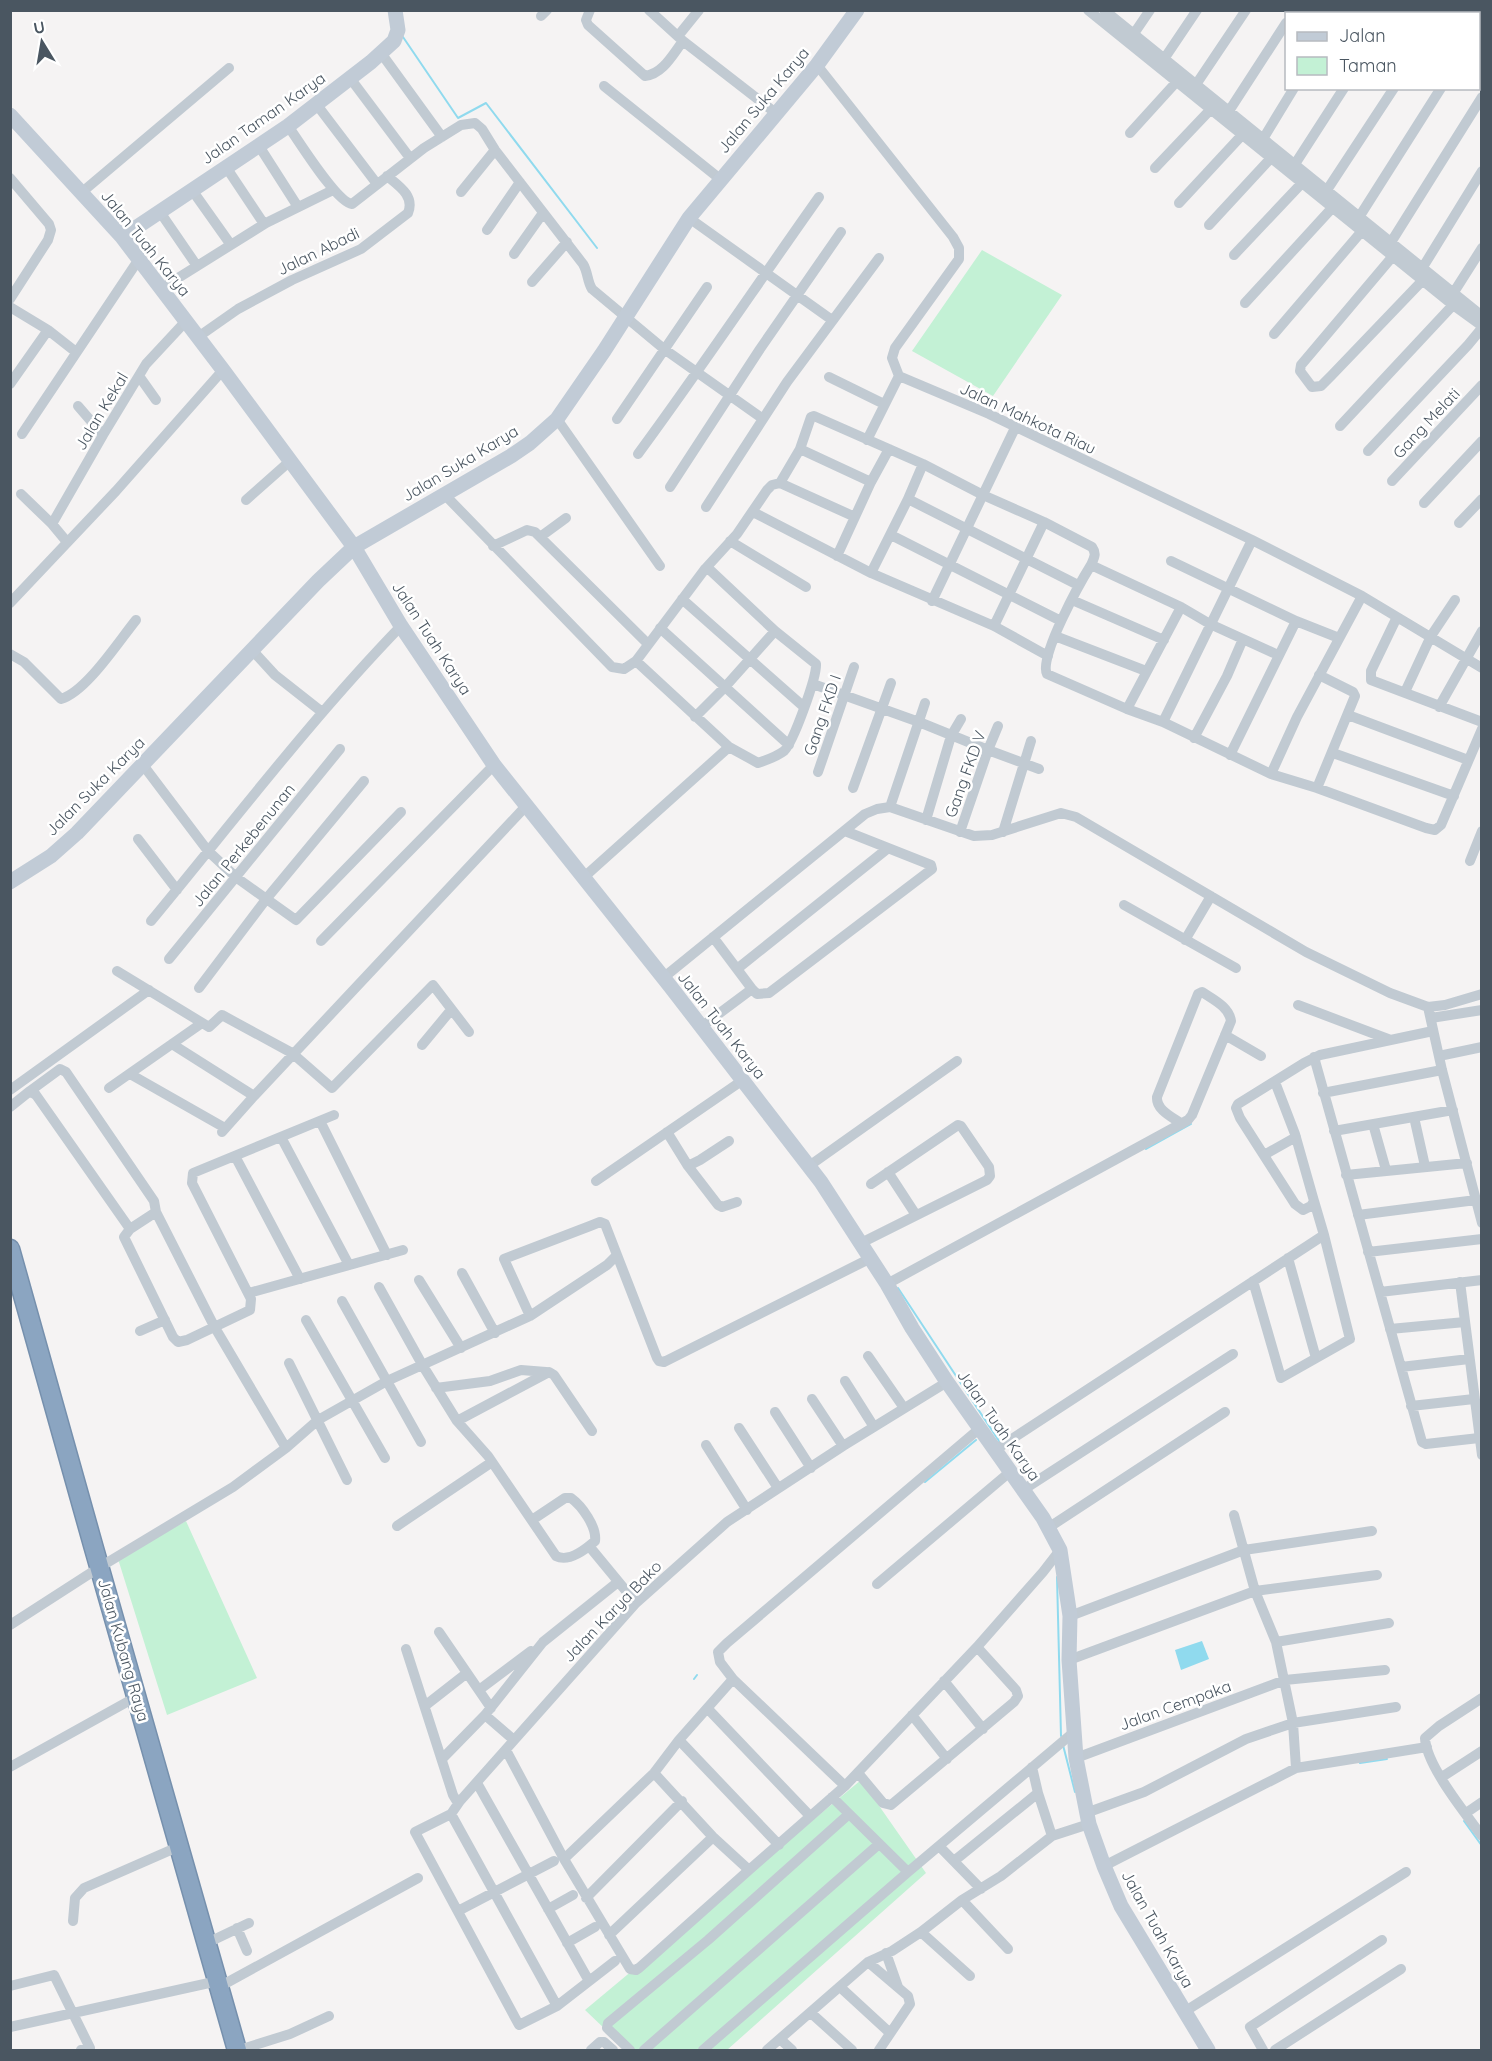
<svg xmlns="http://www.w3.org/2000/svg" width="1492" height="2061" font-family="Quicksand,sans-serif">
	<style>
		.green { fill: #c3f1d5 }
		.water { fill: #90daee }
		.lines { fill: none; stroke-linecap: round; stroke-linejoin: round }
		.stream { stroke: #90daee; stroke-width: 2 }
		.highway-casing { stroke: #7690ad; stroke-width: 21 }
		.street { stroke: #c1cad2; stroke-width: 10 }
		.secondary { stroke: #c1cbd6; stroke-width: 15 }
		.highway { stroke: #8ba5c1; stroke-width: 18 }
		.labels { text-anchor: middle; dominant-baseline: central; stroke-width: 5; stroke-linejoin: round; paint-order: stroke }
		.street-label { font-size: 16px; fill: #4a5661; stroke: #fff }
	</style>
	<rect width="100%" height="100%" fill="#f5f3f3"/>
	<!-- green -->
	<path class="green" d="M982,250L1062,295L993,396L912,351Z
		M186,1521L257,1678L167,1715L118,1559Z
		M861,1780L926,1873L727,2050H627L585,2010Z"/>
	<!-- water -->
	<path class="water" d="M1202,1641L1209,1659L1181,1670L1175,1650Z"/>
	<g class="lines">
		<!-- stream -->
		<path class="stream" d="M403,37L458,118L486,103L597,248
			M1146,1149L1191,1124
			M898,1288L999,1441
			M925,1482L976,1440
			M1057,1577L1061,1736
			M694,1679L697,1675
			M1063,1745L1075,1792
			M1360,1763L1387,1759
			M1464,1821L1482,1846"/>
		<defs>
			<path id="highway" d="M10,1249L93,1545L237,2050"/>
		</defs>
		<!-- highway casing -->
		<use href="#highway" class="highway-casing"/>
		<!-- street -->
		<path class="street" d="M590,10L586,20L588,25L645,76C663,74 673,54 683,41
			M649,10L683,41L777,114
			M1088,10L1453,305L1482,326
			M1104,10L1482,316
			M1293,14L1295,10
			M541,16L547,10
			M1133,35L1150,10
			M678,36L699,10
			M381,53L442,137
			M1164,59L1197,10
			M817,65L953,237L959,248V259L895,348L892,358L899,376L989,414L1252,540L1362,596L1482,668
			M350,78L410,158
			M604,86L720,179
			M1195,86L1246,10
			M317,105L377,184
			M1229,111L1286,23
			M288,126C299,141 336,202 352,204L424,148L461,125L475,123L482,129L495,150L583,264C588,272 587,281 592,289L664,349L763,419L706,507
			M1130,133L1180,78
			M1263,139L1294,88
			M259,146L298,207
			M1295,164L1344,88
			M226,167L264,224
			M1155,168L1212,108
			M10,178L49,224L51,230L48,240L10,299
			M192,190L231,245
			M1327,190L1394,88
			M461,192L495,150
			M81,193L229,68
			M1179,203L1243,134
			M160,212L197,266
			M689,218L832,320
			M1356,222L1441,88
			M1209,225L1272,157
			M487,230L520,182
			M1388,247L1482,97
			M514,254L543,213
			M1234,255L1302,183
			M1393,256L1301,365L1300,371L1312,387L1321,386L1331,376L1423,280
			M1423,267L1482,171
			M532,282L567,242
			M162,288L266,223L333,190
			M1454,292L1482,248
			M1245,303L1333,207
			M10,307L48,330L76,352
			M1274,334L1362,231
			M198,337L238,309L292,280L361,249L408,213C415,196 399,186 387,176
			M139,376L156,400
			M829,377L884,404
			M10,384L48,330
			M78,406L103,435
			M557,419L660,566
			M617,419L707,287
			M763,419L787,382L879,258
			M1340,426L1453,305
			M22,434L139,259
			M867,440L899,376
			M800,449L871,482
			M1368,451L1468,345L1482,328
			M638,454C700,370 758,283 819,197
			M1392,481L1482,385
			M780,483L855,517
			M670,487L760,349L841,232
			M21,494L52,524L67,542
			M445,495L612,667L624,669L636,661L729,747L758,763C767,760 776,757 784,751C793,743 817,677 816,664L775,631L710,570L705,569
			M908,499L1078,585
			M246,500L290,461
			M1424,503L1482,441
			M753,512L871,573L994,626L1048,656
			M1459,523L1482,499
			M52,524L103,435L146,364L186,321
			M891,535L1061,621
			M540,537L566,518
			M730,541L806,587
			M493,546L527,530L535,532L648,644
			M837,556L871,482L889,449
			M1171,561L1296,621L1230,755
			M1091,565C1081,581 1038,658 1047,674L1127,709L1163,722L1271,774L1317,788L1426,828L1435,830L1441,825L1482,729
			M871,573L908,499L923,464
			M682,599L804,707
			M1072,600L1164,640
			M932,601L1015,428
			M10,603L116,491L223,370
			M1397,617L1371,671V680L1482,722
			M1296,621L1339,638
			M994,626L1044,522
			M660,628L789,745
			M1055,636L1146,671
			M252,650L275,675L322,712
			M10,654L24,662L61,699C86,692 119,641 136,620
			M636,661L705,569L737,534L767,490L772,485L780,483L800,449L811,417L814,416L923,464L983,495L1044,522L1092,547C1097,554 1094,558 1091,565L1181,607L1210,624L1278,655
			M813,684L919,722L988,750L1039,769
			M1405,692L1431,636L1455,600
			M1439,707L1482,631
			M1127,709L1181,607
			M1348,715L1468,760
			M695,717L725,687L775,631
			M1163,722L1252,540
			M1194,738L1227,676L1243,639
			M1333,753L1454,796
			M143,765L208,851L237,878L296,920L401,812
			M818,772L854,667
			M1271,774L1297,717L1362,596
			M853,788L891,683
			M1317,788L1355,696L1353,692L1319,675
			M890,807L925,703
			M926,820L951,736L961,719
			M960,832L988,750L998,726
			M1003,832L1031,741
			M138,839L177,890
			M1470,861L1482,831
			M583,878L729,747
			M1124,905L1236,968
			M151,921C233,822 311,719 401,626
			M713,937L752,989L757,994L769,993L932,869L931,865L845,831
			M1185,940L1211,896
			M321,941L494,765
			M169,959L340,749
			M737,969L887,849
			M117,971L209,1027L222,1015L292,1053L332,1088L433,985L469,1032
			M663,978L865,814L877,809L890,807L974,836L992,835L1061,813L1076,817L1306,952L1390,993L1428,1007L1445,1005L1482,994
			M199,988L267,898L364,781
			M1298,1005L1388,1039
			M1428,1007L1442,1070L1482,1223
			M1431,1018L1482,1010
			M701,1027L752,989
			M1225,1035L1261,1056
			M172,1044L254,1096L527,805
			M422,1045L451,1010
			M1439,1056L1482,1047
			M1314,1057L1422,1442L1426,1444L1479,1438
			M130,1074L225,1128
			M1275,1082L1295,1134L1314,1201L1311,1206L1303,1210L1295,1204L1240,1118L1236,1108L1238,1104L1304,1063L1320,1055L1433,1031
			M109,1088L202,1023
			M10,1090L149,990
			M30,1091L60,1069L66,1072L154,1201L156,1212
			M1323,1093L1442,1070
			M10,1107L30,1091L36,1095L130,1229
			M1414,1117L1425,1166
			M320,1121L387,1255
			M1373,1124L1386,1170
			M1334,1131L1453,1110
			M222,1132L254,1096
			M667,1132L688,1166L700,1160L729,1141
			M281,1137L349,1265
			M1264,1155L1296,1137
			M235,1156L300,1279
			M688,1166L718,1205L722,1207L737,1202
			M809,1166L957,1061
			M888,1172L916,1215
			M1346,1175L1467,1163
			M596,1181L743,1080
			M1358,1215L1476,1200
			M861,1243L987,1180L990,1176L989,1167L961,1126L958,1125L871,1184
			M1368,1252L1482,1239
			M617,1255L657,1358L659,1361L664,1362L871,1258
			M1288,1258L1316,1358
			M462,1273L495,1333
			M419,1280L461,1348
			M1253,1281L1281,1378L1350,1339L1324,1235
			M1460,1282L1482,1455
			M887,1284L1188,1120L1192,1115L1231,1021C1229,1007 1214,1000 1202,992L1198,994L1157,1097C1156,1110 1172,1117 1182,1124
			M379,1287L423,1366L457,1421L488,1456L556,1556C569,1563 586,1549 595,1541C597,1527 582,1506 571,1498H565L532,1520
			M1380,1292L1482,1280
			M249,1293L403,1250
			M342,1301L421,1442
			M306,1320L385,1458
			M1390,1329L1465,1322
			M140,1331L165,1320
			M868,1356L904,1408
			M289,1363L347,1480
			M1401,1367L1469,1359
			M845,1381L874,1427
			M436,1388L490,1381L521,1370L546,1372
			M812,1399L843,1446
			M1411,1406L1474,1399
			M775,1412L811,1468
			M457,1421L549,1372L554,1375L592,1431
			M739,1428L778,1488
			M706,1445L747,1510
			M286,1448L214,1326L156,1212L130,1229L124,1237L173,1337L178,1342L187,1340L250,1310L251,1299L192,1183L193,1173L334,1115
			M995,1450L1324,1235L1314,1201
			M1023,1490L1233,1354
			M1234,1515L1255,1591L1276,1642L1293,1723L1296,1768
			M397,1526L492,1462
			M1048,1528L1225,1412
			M589,1546L636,1603
			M877,1584L1011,1471
			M1070,1616L1244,1550L1372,1531
			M10,1625L100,1567L233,1487L286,1448L318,1420L387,1381L530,1316L607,1265L617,1255L605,1224L600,1222L590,1226L504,1259L530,1316
			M439,1632L491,1708
			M1276,1642L1389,1623
			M406,1649L453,1795L456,1800L460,1801L636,1603L727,1522L843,1446L947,1382
			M1069,1660L1255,1591L1377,1575
			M733,1679L720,1662L718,1652L727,1643L979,1429
			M944,1681L983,1729
			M479,1690L531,1651
			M1482,1698L1439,1726L1425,1738C1426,1765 1465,1813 1482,1836
			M426,1705L467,1673
			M708,1709L810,1816
			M485,1715L514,1740
			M912,1715L947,1759
			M679,1740L779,1845
			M506,1750L564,1859L630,1969L636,1970L639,1968L749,1870
			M1076,1758L1285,1680L1385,1670
			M442,1759L485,1715L543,1642L618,1582
			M10,1767L136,1697
			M1032,1767L1038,1793L1052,1836
			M654,1773L713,1837L749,1870L845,1786L977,1647L1043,1572L1060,1550
			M858,1773L883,1803L891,1805L1014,1702L1018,1696L1016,1690L977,1647
			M1442,1777L1482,1751
			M477,1783L589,1981
			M832,1797L908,1872
			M460,1801L451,1814L415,1832L519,2025L557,2006L615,1961
			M1086,1813L1144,1792L1246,1739L1293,1723L1396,1707
			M1466,1813L1482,1802
			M451,1814L557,2006
			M939,1846L981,1889
			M564,1859L654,1773L679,1740L733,1679L845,1786
			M954,1861L1038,1793
			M1104,1866L1296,1768L1427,1747
			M586,1898L682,1801
			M962,1900L1008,1949
			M548,1909L573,1895
			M458,1911L554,1861
			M73,1921L75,1898L84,1888L180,1846
			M237,1928L247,1951
			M921,1932L970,1976
			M609,1935L713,1837
			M207,1943L249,1923
			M567,1943L595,1927
			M886,1953L898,1987
			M868,1962L908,1996L910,2004L879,2050
			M10,1986L54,1975L90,2048L81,2050
			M219,1987L418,1878
			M840,1987L890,2033
			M1184,2012L1406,1872
			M811,2013L852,2050
			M10,2027L218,1981
			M780,2039L792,2050
			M239,2050L290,2034L329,2016
			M591,2050L600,2042H604L613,2050
			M630,2050L607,2028L608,2023L708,1940L849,1814
			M644,2050L879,1844
			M703,2050L908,1872L1074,1732
			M767,2050L868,1962L892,1951L921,1932L962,1900L1001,1876L1052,1836L1089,1824
			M1263,2050L1250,2027L1382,1940
			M1275,2050L1401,1969"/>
		<!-- secondary -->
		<path class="secondary" d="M10,115L122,237L223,370L354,547L401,626L494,765L670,986L821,1182L887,1284L912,1328L947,1382L1043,1518L1060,1550L1070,1616L1069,1660L1076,1758L1089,1824L1104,1866L1121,1906L1208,2050
			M122,237L288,126L371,62L394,41L398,30L395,10
			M10,882L51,856L77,833L318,581L354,547L511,456L530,443L557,419L604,351L689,218L817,65L857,10"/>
		<!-- highway -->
		<use href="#highway" class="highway"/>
	</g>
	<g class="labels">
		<!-- street labels -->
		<g class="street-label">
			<text transform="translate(763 100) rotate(-50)">Jalan Suka Karya</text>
			<text transform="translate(263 118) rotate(-35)">Jalan Taman Karya</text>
			<text transform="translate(146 243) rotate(51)">Jalan Tuah Karya</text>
			<text transform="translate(318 251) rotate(-26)">Jalan Abadi</text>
			<text transform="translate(101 411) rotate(-59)">Jalan Kekal</text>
			<text transform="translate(1028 418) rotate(25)">Jalan Mahkota Riau</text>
			<text transform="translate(1426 423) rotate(-47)">Gang Melati</text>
			<text transform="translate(460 463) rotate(-31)">Jalan Suka Karya</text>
			<text transform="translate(432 638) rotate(57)">Jalan Tuah Karya</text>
			<text transform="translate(822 715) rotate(-71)">Gang FKD I</text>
			<text transform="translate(965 774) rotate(-70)">Gang FKD V</text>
			<text transform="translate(95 786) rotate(-45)">Jalan Suka Karya</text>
			<text transform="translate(243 845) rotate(-51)">Jalan Perkebenunan</text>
			<text transform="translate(722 1025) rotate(52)">Jalan Tuah Karya</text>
			<text transform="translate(999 1425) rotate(55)">Jalan Tuah Karya</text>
			<text transform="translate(612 1611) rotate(-46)">Jalan Karya Bako</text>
			<text transform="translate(124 1650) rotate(74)">Jalan Kubang Raya</text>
			<text transform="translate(1175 1705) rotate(-20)">Jalan Cempaka</text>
			<text transform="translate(1158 1929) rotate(61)">Jalan Tuah Karya</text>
		</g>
	</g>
	<!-- border -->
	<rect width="1492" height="2061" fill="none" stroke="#4a5661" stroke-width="24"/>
	<!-- legend -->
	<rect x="1285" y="12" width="195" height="78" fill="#ffffff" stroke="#b7bbc0" stroke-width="1.5"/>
	<rect x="1297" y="32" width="30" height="9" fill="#c1cbd6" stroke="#b7bbc0" stroke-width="1.5"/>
	<text x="1339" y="42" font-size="18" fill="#4a5661">Jalan</text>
	<rect x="1297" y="57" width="30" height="18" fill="#c3f1d5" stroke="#b7bbc0" stroke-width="1.5"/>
	<text x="1339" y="72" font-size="18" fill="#4a5661">Taman</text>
	<!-- north arrow -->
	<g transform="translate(42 42) rotate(349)" stroke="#ffffff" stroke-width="4.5" paint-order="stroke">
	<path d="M0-4.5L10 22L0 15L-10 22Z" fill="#4a5661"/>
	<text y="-9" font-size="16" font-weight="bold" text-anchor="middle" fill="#4a5661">U</text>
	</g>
</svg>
